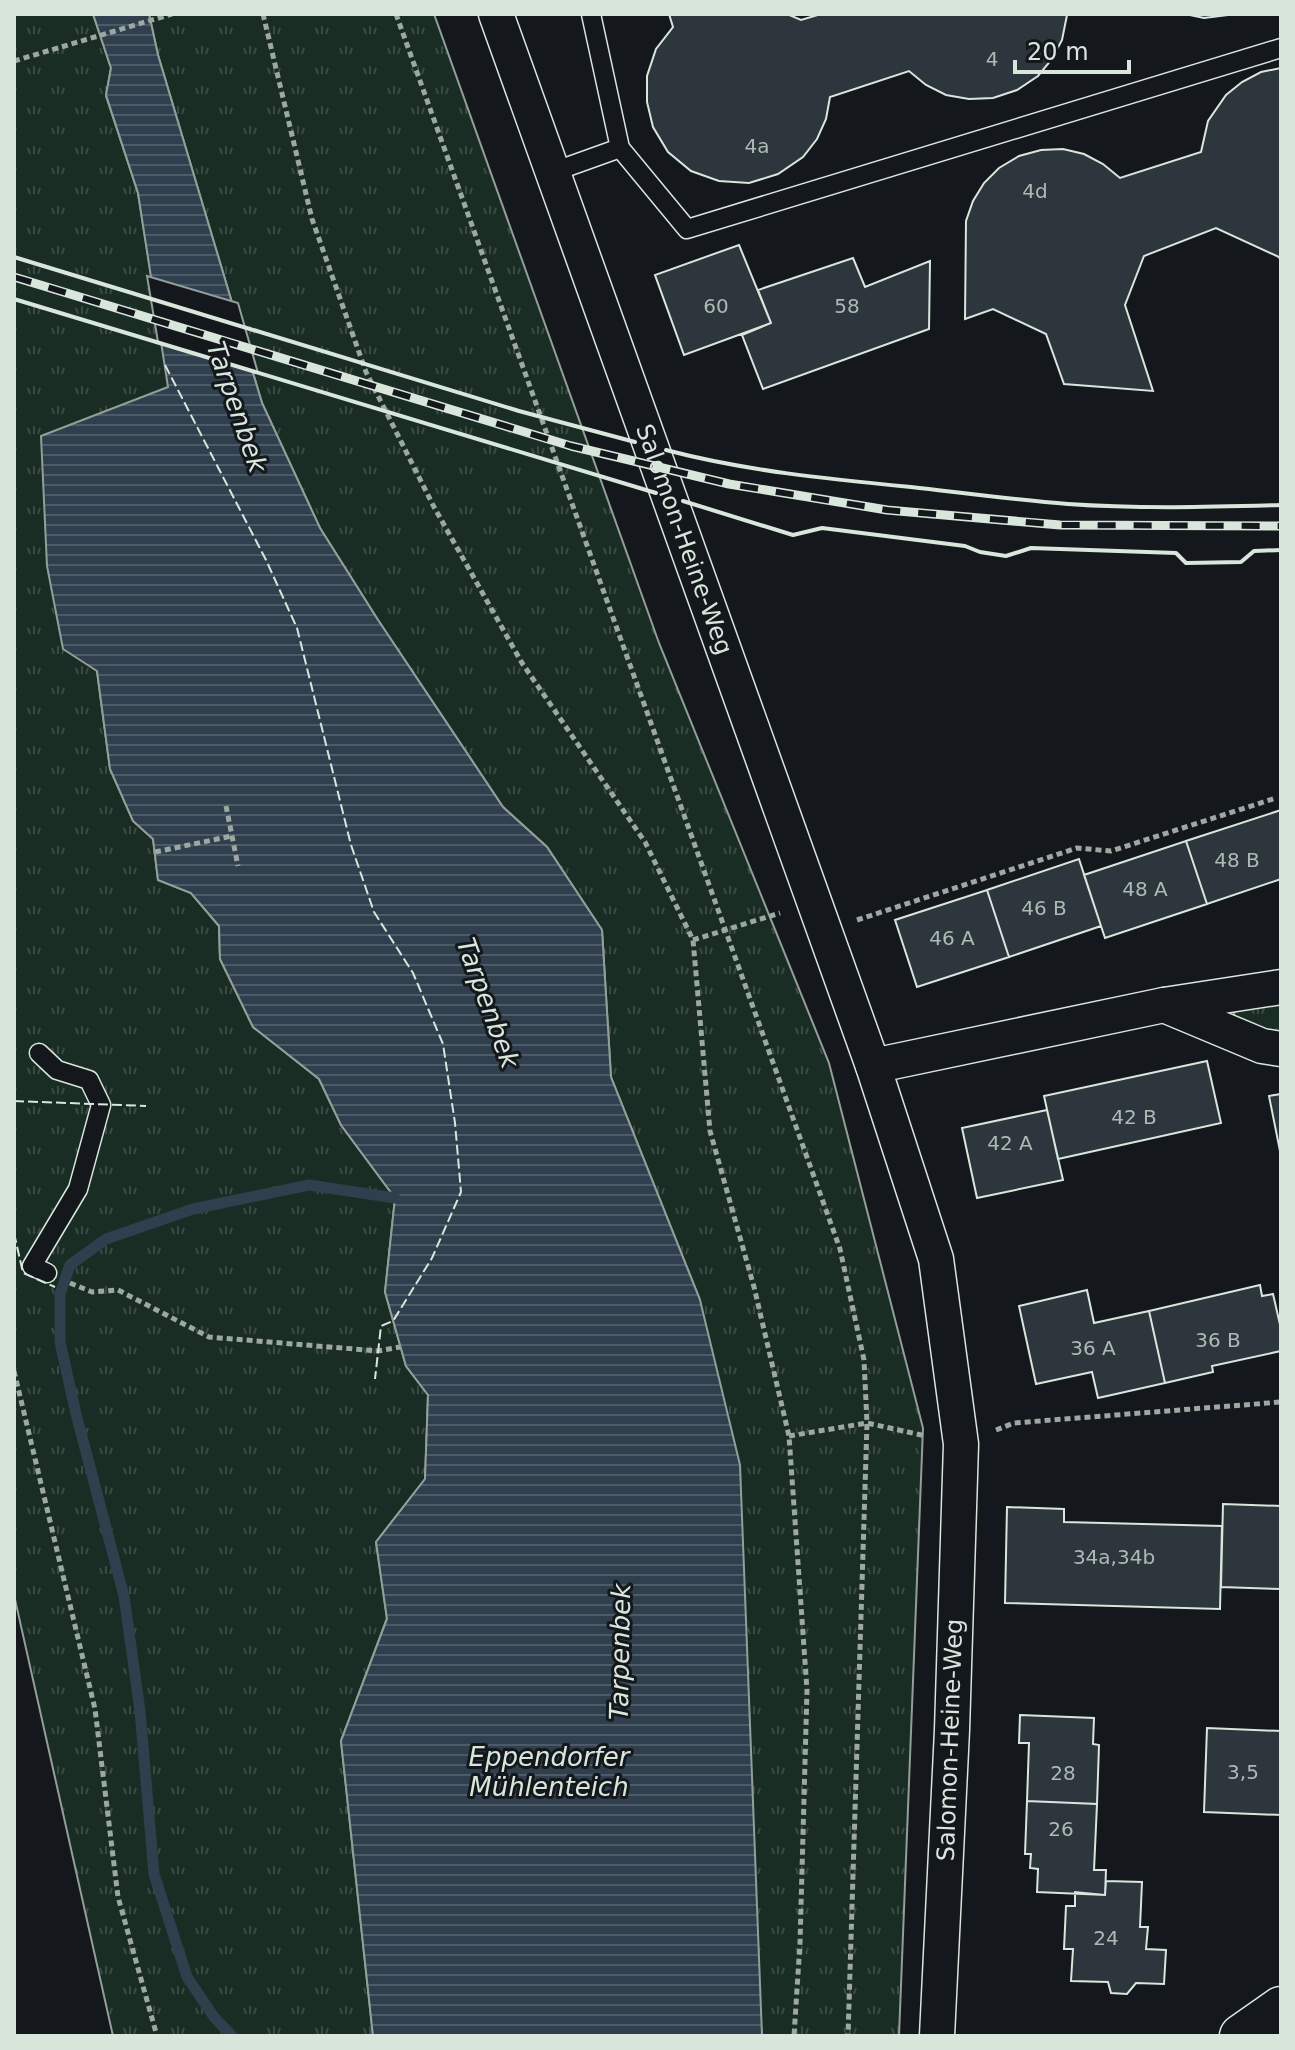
<svg xmlns="http://www.w3.org/2000/svg" width="1295" height="2050" font-family="'DejaVu Sans',sans-serif">
	<style>
		.grass { fill: url(#grass-tufts); stroke: #939e99; stroke-width: 2 }
		.water { fill: url(#water-rules); stroke: #939e99; stroke-width: 2 }
		.pier { fill: #14181c; stroke: #939e99; stroke-width: 2 }
		.lines { fill: none; stroke-linecap: round; stroke-linejoin: round }
		.stream { stroke: #2f3f4d; stroke-width: 11 }
		.building { fill: #2c363c; stroke: #d8e6dc; stroke-width: 2 }
		.service-casing { stroke: #d8e6dc; stroke-width: 21 }
		.minor-casing { stroke: #d8e6dc; stroke-width: 37 }
		.tertiary-casing { stroke: #d8e6dc; stroke-width: 45 }
		.path { stroke: #9da8a2; stroke-width: 5; stroke-dasharray: 6 4; stroke-linecap: butt }
		.service { stroke: #14181c; stroke-width: 18 }
		.minor { stroke: #14181c; stroke-width: 34 }
		.tertiary { stroke: #14181c; stroke-width: 42 }
		.rail-casing { stroke: #d8e6dc; stroke-width: 9 }
		.rail { stroke: #14181c; stroke-width: 6; stroke-dasharray: 18; stroke-linecap: butt }
		.fence { stroke: #d8e6dc; stroke-width: 2; stroke-dasharray: 10 4; stroke-linecap: butt }
		.wall { stroke: #d8e6dc; stroke-width: 4 }
		.labels { text-anchor: middle; dominant-baseline: central; stroke-width: 6; stroke-linejoin: round; paint-order: stroke }
		.number-label { font-size: 20px; fill: #adbab4 }
		.street-label { font-size: 24px; fill: #d8e6dc; stroke: #14181c }
		.water-label { font-size: 26px; font-style: italic; fill: #d8e6dc; stroke: #14181c }
	</style>
	<defs>
		<pattern id="grass-tufts" width="24" height="20" patternUnits="userSpaceOnUse" patternTransform="scale(2)"><rect width="24" height="20" fill="#1a2d24"/><path d="M3 7l-1-3M5 7V3M7 7l1-3M15 17l-1-3M17 17v-4M19 17l1-3" fill="none" stroke="#3b4b43"/></pattern>
		<pattern id="water-rules" width="6" height="5" patternUnits="userSpaceOnUse" patternTransform="scale(2)"><rect width="6" height="5" fill="#2f3f4d"/><path d="M0 2.5h6" fill="none" stroke="#4c5b66"/></pattern>
	</defs>
	<rect width="100%" height="100%" fill="#14181c"/>
	<!-- grass -->
	<path class="grass" d="M14,14H93L111,68L106,96L138,193L169,388L97,671L110,769L133,821L153,839L158,880L191,893L219,926L220,959L253,1027L319,1079L341,1125L395,1198L385,1292L406,1366L428,1395L425,1479L376,1542L387,1618L341,1741L373,2036H113L14,1595Z
		M149,14H434L659,643L829,1063L923,1428L899,2036H762L700,1300L611,1077L602,930L547,847L503,807L378,620L320,528L262,403L158,55Z
		M1281,1002V1031L1270,1035L1237,1021L1234,1015L1235,1008Z"/>
	<!-- water -->
	<path class="water" d="M93,14H149L158,55L262,403L320,528L378,620L503,807L547,847L602,930L611,1077L700,1300L740,1465L762,2036H373L341,1741L387,1619L376,1542L425,1479L428,1395L406,1366L385,1292L395,1198L341,1125L319,1079L253,1027L220,959L219,926L191,893L158,880L153,839L133,821L110,769L97,671L63,649L47,566L41,436L168,387L138,193L106,95L111,68Z"/>
	<!-- pier -->
	<path class="pier" d="M147,276L238,303L258,373L158,342Z"/>
	<g class="lines">
		<!-- stream -->
		<path class="stream" d="M232,2036L214,2017L187,1977L154,1874L140,1711L124,1596L76,1414L60,1342V1294L70,1265L106,1239L193,1209L309,1185L395,1198"/>
	</g>
	<!-- building -->
	<path class="building" d="M669,14H787L801,20L821,14H1071L1067,15L1062,40L1052,59L1038,76L1017,90L993,98L969,99L946,95L926,85L909,71L830,97L826,119L817,139L803,157L778,174L749,183L719,181L691,171L668,152L653,127L647,102V76L656,49L673,27Z
		M1185,14H1236L1204,18Z
		M1281,68V262L1279,257L1216,228L1144,256L1125,305L1153,391L1064,384L1046,334L993,309L965,319L966,221L973,201L984,183L999,168L1019,156L1041,150L1063,149L1084,154L1103,164L1120,178L1201,152L1208,121L1226,95L1242,82L1261,72Z
		M739,245L771,323L684,355L655,275Z
		M853,258L865,287L930,261L929,329L763,389L742,335L771,323L758,290Z
		M1281,810V879L1207,904L1186,841Z
		M1186,841L1207,904L1105,938L1084,875Z
		M1079,859L1101,926L1009,957L987,890Z
		M987,890L1009,957L917,987L895,920Z
		M1207,1061L1221,1123L1058,1159L1044,1096Z
		M1281,1094V1156L1269,1096Z
		M1047,1110L1063,1180L977,1198L962,1128Z
		M1260,1285L1262,1296L1273,1294L1281,1329V1351L1212,1366L1213,1372L1165,1383L1149,1311Z
		M1087,1290L1094,1323L1149,1311L1165,1383L1098,1398L1092,1372L1036,1384L1019,1306Z
		M1223,1504L1281,1506V1589L1221,1587Z
		M1007,1507L1064,1509V1522L1222,1526L1220,1609L1005,1603Z
		M1020,1715L1094,1718L1093,1744L1099,1745L1097,1804L1027,1801L1029,1743H1019Z
		M1207,1728L1281,1731V1815L1204,1812Z
		M1027,1801L1097,1804L1094,1870H1106L1105,1895L1037,1892L1038,1869L1030,1868L1031,1854H1025Z
		M1106,1881L1142,1882L1140,1927H1148L1146,1949L1166,1950L1164,1984L1136,1983L1127,1994L1111,1993L1108,1982L1071,1981L1073,1949H1064L1066,1906H1075V1892L1105,1895Z"/>
	<g class="lines">
		<defs>
			<path id="service" d="M591,14L620,148L687,229L1281,48
				M553,172L620,148
				M39,1053L57,1070L89,1080L101,1105L78,1189L32,1266L47,1273"/>
			<g id="minor">
				<path id="s1" d="M496,14L873,1066L936,1259L961,1444L952,1730L937,2036"/>
				<path d="M1281,987L1164,1005L1262,1046L1281,1049"/>
				<path d="M873,1066L1164,1005"/>
			</g>
			<path id="tertiary" d="M1241,2036L1281,2008"/>
		</defs>
		<!-- service casing -->
		<use href="#service" class="service-casing"/>
		<!-- minor casing -->
		<use href="#minor" class="minor-casing"/>
		<!-- tertiary casing -->
		<use href="#tertiary" class="tertiary-casing"/>
		<!-- path -->
		<path class="path" d="M263,14L312,219L366,372L434,507L522,663L645,842L693,940L710,1131L754,1287L789,1436L807,1690L800,1943L794,2036
			M396,14L840,1249L864,1360L867,1423L848,2036
			M14,61L172,14
			M226,806L238,866
			M155,852L232,836
			M857,920L1077,848L1111,851L1276,798
			M693,940L780,913
			M70,1283L92,1292L118,1290L209,1337L378,1351L400,1347
			M14,1371L95,1709L118,1897L157,2036
			M996,1430L1014,1423L1281,1402
			M789,1436L867,1423L926,1436"/>
		<!-- service -->
		<use href="#service" class="service"/>
		<!-- minor -->
		<use href="#minor" class="minor"/>
		<!-- tertiary -->
		<use href="#tertiary" class="tertiary"/>
		<defs>
			<path id="rail" d="M14,277L571,446L729,484L887,510L1060,525L1281,526"/>
		</defs>
		<!-- rail casing -->
		<use href="#rail" class="rail-casing"/>
		<!-- rail -->
		<use href="#rail" class="rail"/>
		<!-- fence -->
		<path class="fence" d="M165,365L266,560L297,628L351,845L374,912L413,973L443,1044L455,1123L461,1192L432,1258L393,1321L381,1326L375,1379
			M14,1101L146,1106
			M14,1233L23,1273L55,1287"/>
		<!-- wall -->
		<path class="wall" d="M14,257L519,411L635,442
			M14,299L656,493
			M666,450C746,471 828,479 911,487C964,493 1016,500 1068,504C1139,509 1210,507 1281,505
			M683,501L793,535L822,528L965,546L980,552L1006,556L1031,548L1176,553L1186,563L1241,562L1254,551L1281,550"/>
	</g>
	<g class="labels">
		<!-- number labels -->
		<g class="number-label">
			<text x="992" y="59">4</text>
			<text x="757" y="146">4a</text>
			<text x="1035" y="191">4d</text>
			<text x="716" y="306">60</text>
			<text x="847" y="306">58</text>
			<text x="1237" y="860">48 B</text>
			<text x="1145" y="889">48 A</text>
			<text x="1044" y="908">46 B</text>
			<text x="952" y="938">46 A</text>
			<text x="1134" y="1117">42 B</text>
			<text x="1010" y="1143">42 A</text>
			<text x="1218" y="1340">36 B</text>
			<text x="1093" y="1348">36 A</text>
			<text x="1114" y="1557">34a,34b</text>
			<text x="1243" y="1772">3,5</text>
			<text x="1063" y="1773">28</text>
			<text x="1061" y="1829">26</text>
			<text x="1106" y="1938">24</text>
		</g>
		<!-- street labels -->
		<g class="street-label">
			<text stroke="none"><textPath href="#s1" startOffset="558">Salomon-Heine-Weg</textPath></text>
			<text transform="translate(950 1740) rotate(-88)">Salomon-Heine-Weg</text>
		</g>
		<!-- water labels -->
		<g class="water-label">
			<text transform="translate(237 407) rotate(71)">Tarpenbek</text>
			<text transform="translate(488 1003) rotate(70)">Tarpenbek</text>
			<text transform="translate(620 1652) rotate(-89)">Tarpenbek</text>
			<text x="549" y="1757">Eppendorfer<tspan x="549" dy="30">Mühlenteich</tspan></text>
		</g>
	</g>
	<!-- border -->
	<rect width="1295" height="2050" fill="none" stroke="#d8e6dc" stroke-width="32"/>
	<!-- scale -->
	<path d="M1015 60v12h114v-12" fill="none" stroke="#d8e6dc" stroke-width="4"/>
	<text x="1027" y="60" font-size="24" fill="#d8e6dc" stroke="#14181c" stroke-width="6" paint-order="stroke">20 m</text>
</svg>
